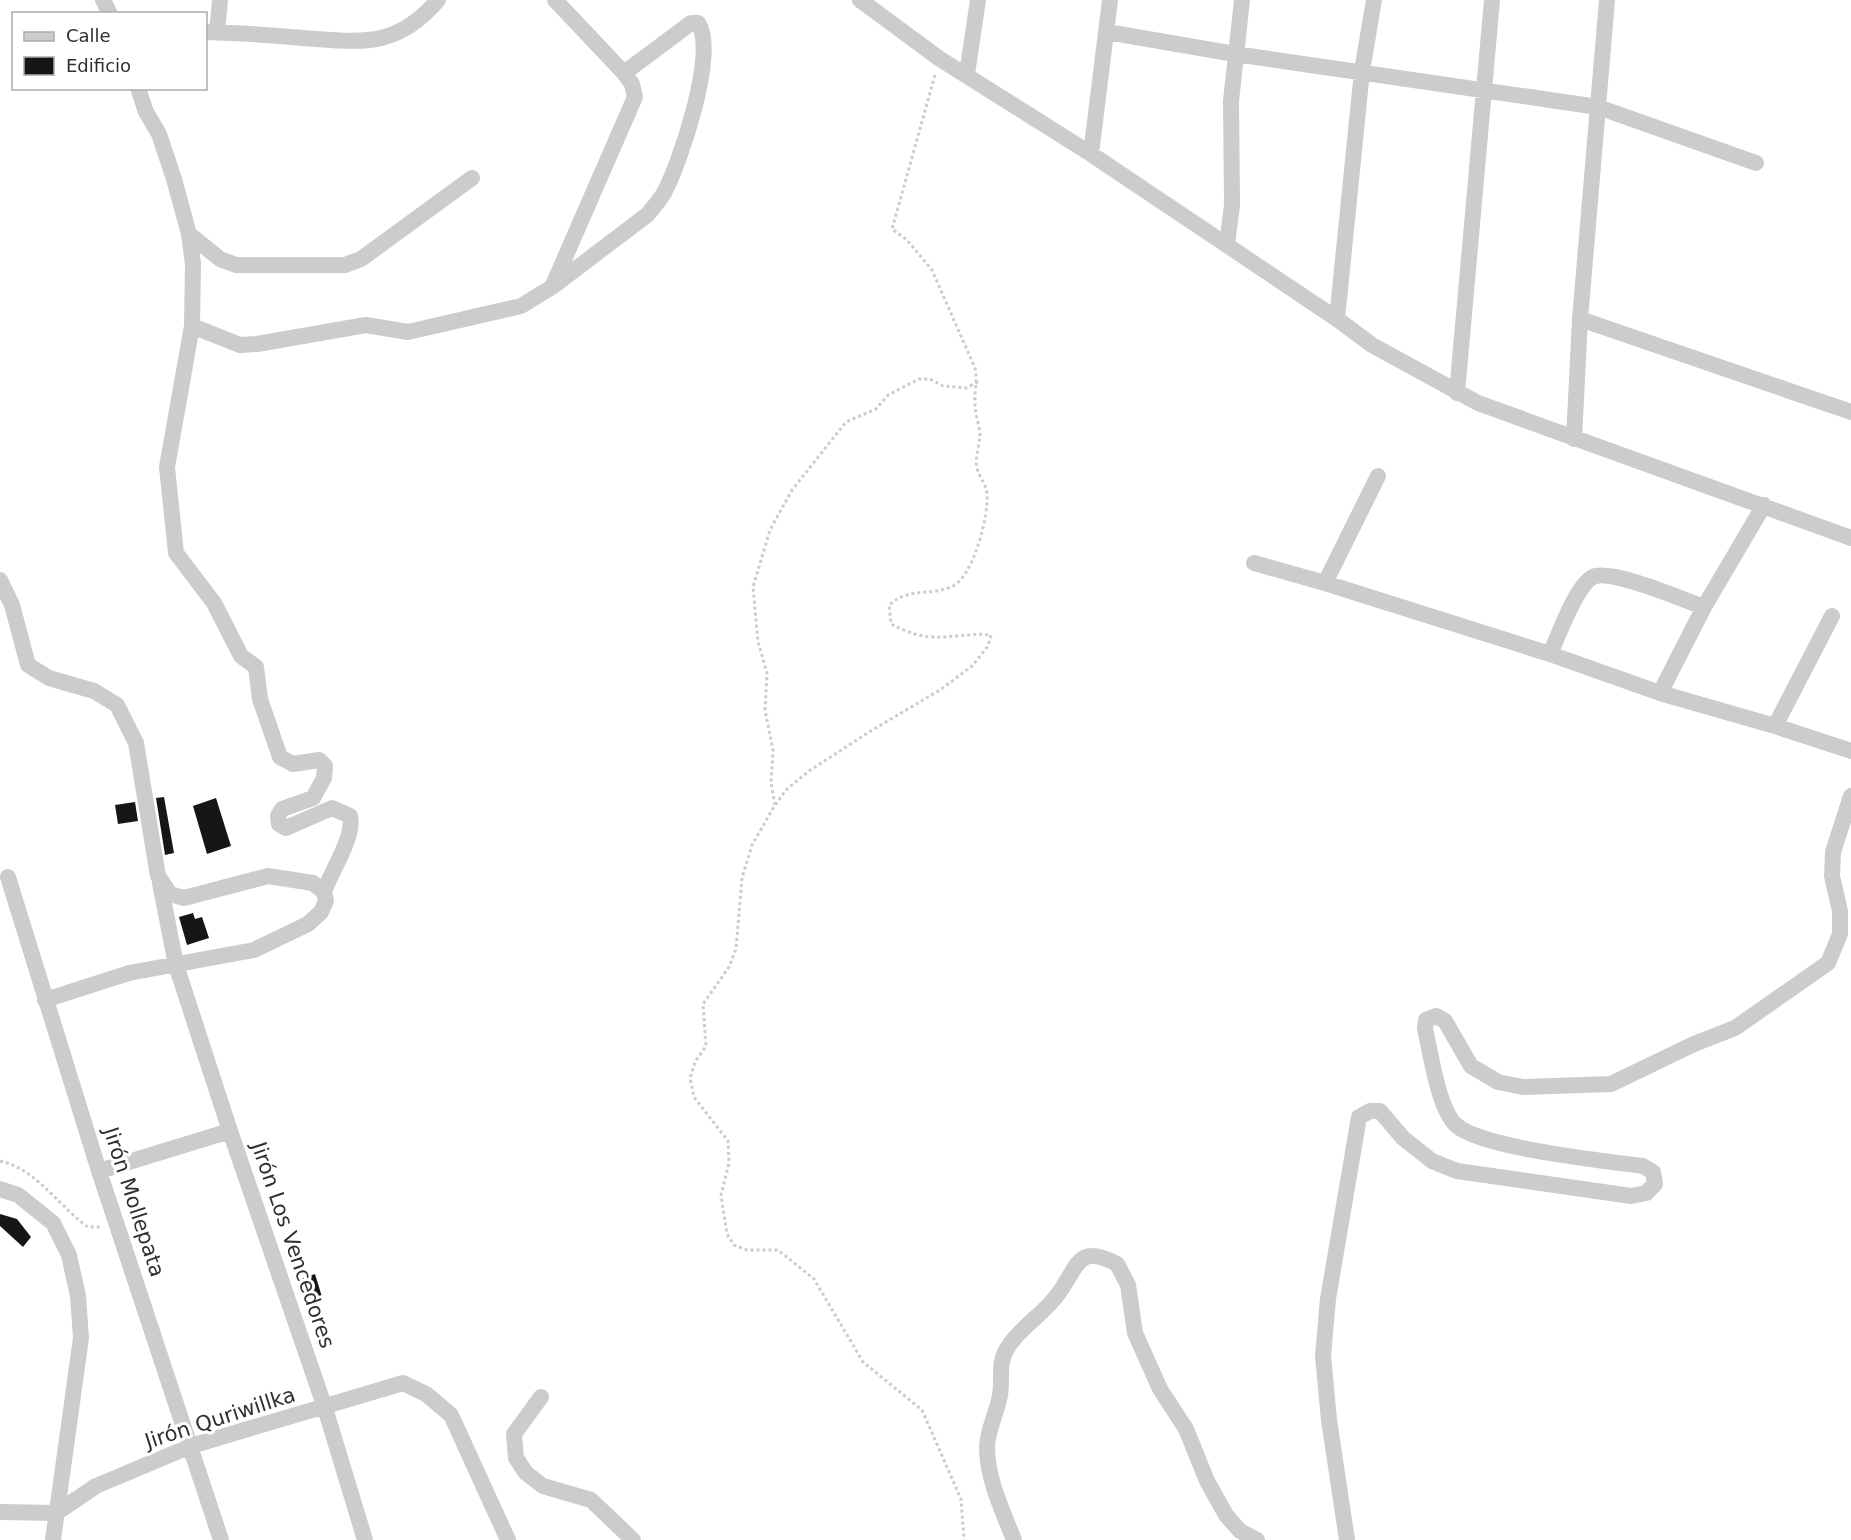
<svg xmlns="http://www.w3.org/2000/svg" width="1851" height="1540" font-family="'DejaVu Sans',sans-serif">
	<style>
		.building { fill: #161616 }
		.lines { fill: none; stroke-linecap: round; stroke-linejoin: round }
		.path { stroke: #ccc; stroke-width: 3; stroke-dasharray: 3 3; stroke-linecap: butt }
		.minor { stroke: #ccc; stroke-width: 16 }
		.labels { text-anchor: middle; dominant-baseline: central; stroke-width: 6; stroke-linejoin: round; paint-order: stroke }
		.street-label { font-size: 21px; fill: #2f2f2f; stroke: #fff }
	</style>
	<rect width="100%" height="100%" fill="#fff"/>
	<!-- building -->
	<path class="building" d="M164,797L174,853L165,855L156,798Z
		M216,798L231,846L207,854L193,806Z
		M135,802L138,821L118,824L115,805Z
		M193,913L195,919L202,917L209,938L187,945L179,917Z
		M0,1214L17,1219L31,1237L23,1247L0,1226Z
		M315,1274L322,1297L305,1302L298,1280Z"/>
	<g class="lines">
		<!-- path -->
		<path class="path" d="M935,75L892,229L907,240L932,270L975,368C978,381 974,391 975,404C975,415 980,426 980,436C979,446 975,458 977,468C979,477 986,484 987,493C989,515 974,575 953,586C930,597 911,586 889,605L891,624C901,629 912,634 923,636C946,640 968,632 991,635L988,646L972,666L940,690L869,732L809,771L787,789L775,805L752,845L742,878L736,949L729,967L703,1004L706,1046L695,1062L690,1078L694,1097L728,1141L729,1163L721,1195L727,1234L734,1245L747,1250H778L814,1279L863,1362L922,1410L961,1499L964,1540
			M775,805L771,783L773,750L765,710L767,673L758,642L753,587L770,530L792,490L846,422L876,409L888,395L919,379H930L943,386L966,388L978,382
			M0,1161C37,1169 58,1206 88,1227H101"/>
		<!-- minor -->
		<path class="minor" d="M103,0L110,14
			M860,0L940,59L1091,154L1337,319L1372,345L1478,403L1851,538
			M206,32C238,33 271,35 303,38C361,42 396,49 438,0
			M1107,32L1235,54L1598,107L1756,163
			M217,33L220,0
			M967,74L978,0
			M138,88L146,112L159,134L174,179L189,234L193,264L192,326L167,467L176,553L214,603L241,656L256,667L260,699L280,757L293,764L319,760L325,766L324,778L313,798L282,809L278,816L279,824L286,828L332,808L350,816C355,837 331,871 324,892
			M1091,154L1110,0
			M189,234L220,259L236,265H345L361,259L472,178
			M1227,245L1232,205L1231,101L1242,0
			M553,285L635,97L632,84L624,73L555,0
			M1337,319L1362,71L1374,0
			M1580,319L1851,412
			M192,326L240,345L257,344L366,325L408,332L521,306L552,287L647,215C653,208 659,201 664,193C680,163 718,51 698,23H691L624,73
			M1457,393L1492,0
			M1574,439L1580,319L1607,0
			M1254,563L1325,583L1550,654L1660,693L1775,726L1851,751
			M0,580L12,605L28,665L49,678L94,691L117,705L136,743L158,876L170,894L184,898L268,876L313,883L324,892L326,901L321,912L308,924L254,950L129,973L45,1000
			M1325,583L1378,476
			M1550,654C1558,637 1576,585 1593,577C1611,568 1683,600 1704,607
			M1660,693L1704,607L1764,505
			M1775,726L1832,616
			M8,877L99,1171L221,1540
			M160,883L176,965L230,1131L325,1408L365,1540
			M99,1171L230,1131
			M0,1189L18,1195L53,1223L69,1255L78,1296L81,1338L53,1540
			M541,1397L514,1434L516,1458L526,1473L543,1486L591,1500L633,1540
			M0,1512L56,1513L96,1486L191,1446L403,1383L426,1394L451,1415L508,1540
			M1014,1540C1003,1512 987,1479 987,1448C987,1430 997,1413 1000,1395C1003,1378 997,1363 1008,1347C1020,1327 1044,1314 1058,1294C1079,1266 1077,1243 1117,1264L1128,1285L1135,1333L1160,1389L1186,1429L1207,1481L1226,1515L1240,1531L1257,1540
			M1347,1540L1329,1420L1323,1356L1328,1299L1359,1117L1370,1111H1380L1403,1138L1432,1161L1457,1171L1631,1196L1646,1193L1655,1184L1653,1172L1643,1166C1605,1161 1481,1148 1456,1125C1438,1108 1431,1054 1425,1029L1426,1020L1436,1016L1445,1021L1471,1066L1498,1082L1523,1087L1611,1084L1694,1044L1735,1028L1828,963L1840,934V911L1832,876L1833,852L1851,796"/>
	</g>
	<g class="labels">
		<!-- street labels -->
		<g class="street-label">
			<text transform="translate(134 1202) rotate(72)">Jirón Mollepata</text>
			<text transform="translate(293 1245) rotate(71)">Jirón Los Vencedores</text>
			<text transform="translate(220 1418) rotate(-18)">Jirón Quriwillka</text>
		</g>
	</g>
	<!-- legend -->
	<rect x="12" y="12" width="195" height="78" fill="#ffffff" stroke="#acacac" stroke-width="1.5"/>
	<rect x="24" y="32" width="30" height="9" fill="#cccccc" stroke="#acacac" stroke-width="1.5"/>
	<text x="66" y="42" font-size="18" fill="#2f2f2f">Calle</text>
	<rect x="24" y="57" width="30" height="18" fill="#161616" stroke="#acacac" stroke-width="1.5"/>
	<text x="66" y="72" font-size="18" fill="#2f2f2f">Edificio</text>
</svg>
